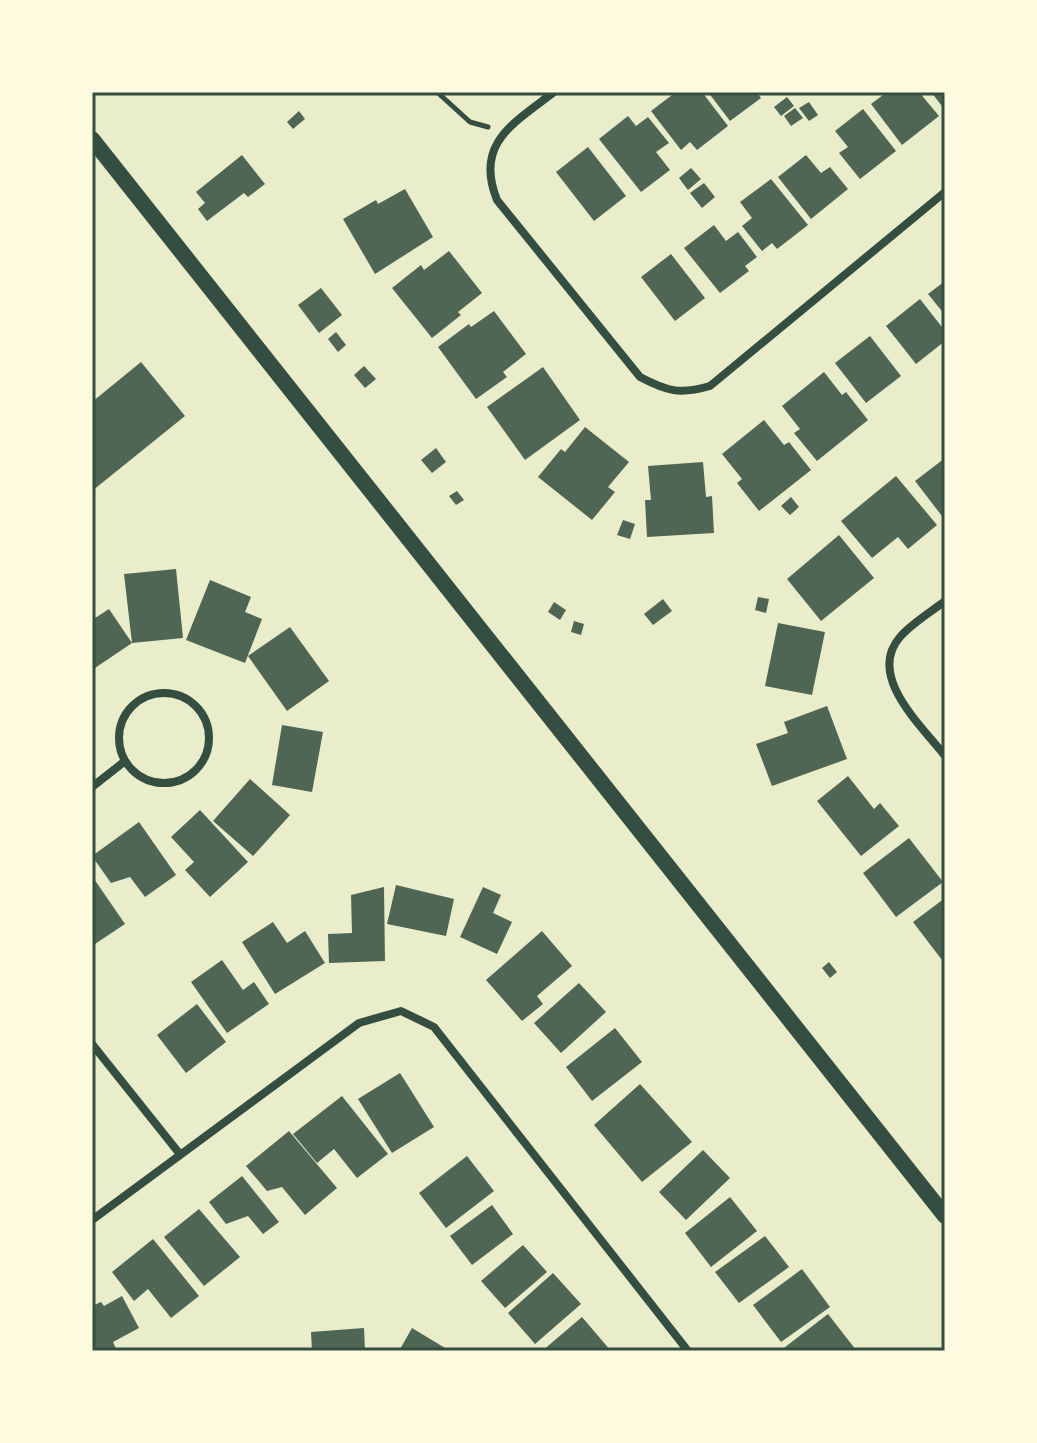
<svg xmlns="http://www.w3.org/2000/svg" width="1037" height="1443" font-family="'Sofia Sans Condensed',sans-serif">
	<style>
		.building { fill: #4f6655 }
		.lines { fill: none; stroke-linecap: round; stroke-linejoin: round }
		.path { stroke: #344e41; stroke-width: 5 }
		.minor { stroke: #344e41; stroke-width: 8 }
		.secondary { stroke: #344e41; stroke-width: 16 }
		.neatline { fill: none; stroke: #344e41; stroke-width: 3 }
	</style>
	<rect width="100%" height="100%" fill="#e9edc9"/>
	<!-- building -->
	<path class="building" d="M676,92H702L728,126L697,150L690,142L681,150L651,111Z
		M708,92H757L761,98L730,121Z
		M887,92H919L939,116L902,145L871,104Z
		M931,92H945V110Z
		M787,97L794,106L781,116L774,107Z
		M809,102L818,115L809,121L799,108Z
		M795,108L803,118L791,126L784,116Z
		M863,109L896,151L860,179L839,153L848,147L835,131Z
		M299,111L305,119L293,129L287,122Z
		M628,116L636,126L648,117L669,143L656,152L670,170L641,192L599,139Z
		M588,147L626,196L594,221L556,172Z
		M242,155L265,184L248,197L244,193L207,221L198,209L205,203L196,192Z
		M806,155L821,173L830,167L848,189L811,219L778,177Z
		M691,168L701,179L688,190L679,178Z
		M771,179L808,225L777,249L772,243L762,251L742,226L752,218L740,202Z
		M704,183L715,197L702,208L690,193Z
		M405,189L433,237L375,274L343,219L376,200L378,204Z
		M714,225L726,241L738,232L757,257L745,266L749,271L720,293L684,248Z
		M449,251L482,293L458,312L461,315L432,338L392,288L421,265L424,270Z
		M671,254L705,298L675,321L641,277Z
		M945,281V315L928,294Z
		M321,288L342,315L319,333L298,305Z
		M920,299L945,331V341L916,364L886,326Z
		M494,311L526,354L503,372L507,377L476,399L438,347L469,324L471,327Z
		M336,332L346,345L338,352L328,339Z
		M870,336L901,376L866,403L835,363Z
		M141,362L185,416L92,491V402Z
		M364,366L376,379L365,388L354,375Z
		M543,367L580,420L525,460L487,407Z
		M824,372L842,395L846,392L868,420L817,461L794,433L800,429L782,406Z
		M764,420L784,445L789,442L811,470L759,511L737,483L742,479L722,454Z
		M585,427L629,462L608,487L615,492L592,520L538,477L561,449L565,452Z
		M436,448L446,462L432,473L421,460Z
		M945,458V520L915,481Z
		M703,462L706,497L712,496L714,533L647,537L645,500H651L648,466Z
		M896,476L937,525L908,549L898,537L872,558L841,521Z
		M457,491L464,500L456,505L449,496Z
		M791,497L799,507L790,515L781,506Z
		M623,520L635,524L630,539L617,535Z
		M839,535L874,578L821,621L787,579Z
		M176,569L183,638L132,643L124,574Z
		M210,580L251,597L245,612L262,619L245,663L186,640Z
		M758,597L769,599L766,613L755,610Z
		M663,599L672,611L653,625L644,614Z
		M554,602L566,610L560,620L548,612Z
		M109,609L132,643L92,670V620Z
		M574,621L584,624L581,635L571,632Z
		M778,623L825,632L812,695L765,686Z
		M290,627L329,681L287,711L248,656Z
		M827,706L847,759L772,786L756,744L788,733L784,722Z
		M282,725L323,732L312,792L272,785Z
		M848,776L874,809L880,803L899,826L861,856L817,801Z
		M250,779L290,815L253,856L213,821Z
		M200,810L248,862L210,897L185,870L194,862L171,837Z
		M139,822L176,875L145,897L130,877L111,883L92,856Z
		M909,838L943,882L896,917L863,873Z
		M92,876L125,924L92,946Z
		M396,885L454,899L446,936L387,924Z
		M384,887L385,961L329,963L328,934L352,933L351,895Z
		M483,887L501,895L493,913L512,922L497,954L460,937Z
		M945,898V964L913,922Z
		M273,922L287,943L305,931L325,963L275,994L242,942Z
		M542,931L572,966L537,996L543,1004L522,1021L486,980Z
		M222,960L243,990L254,982L269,1004L227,1033L191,982Z
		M829,962L837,972L830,978L822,968Z
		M579,983L606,1012L561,1053L534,1023Z
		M197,1004L226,1042L186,1073L157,1035Z
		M615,1028L642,1062L592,1101L566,1067Z
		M400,1073L434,1127L392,1153L358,1099Z
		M640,1084L692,1142L642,1182L594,1125Z
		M342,1096L388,1154L357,1178L334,1149L317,1163L293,1134Z
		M289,1131L337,1188L305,1215L282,1187L267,1191L246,1166Z
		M703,1150L730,1178L686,1220L659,1192Z
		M467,1156L494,1191L446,1228L419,1193Z
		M242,1176L279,1222L263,1234L248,1216L226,1224L209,1202Z
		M730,1197L757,1231L711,1267L685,1233Z
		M492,1205L513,1234L472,1265L450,1236Z
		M199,1209L240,1257L204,1286L164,1237Z
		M765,1236L789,1267L739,1303L715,1272Z
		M153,1239L199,1296L171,1318L148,1289L134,1301L112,1272Z
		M523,1245L547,1272L505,1308L481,1281Z
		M802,1269L830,1307L781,1342L753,1305Z
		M553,1273L581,1304L535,1344L508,1313Z
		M122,1296L139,1328L113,1342L117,1351H92V1306L101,1302L104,1306Z
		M828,1314L856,1350L780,1351Z
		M582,1317L611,1351H542Z
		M364,1328L365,1351H312L311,1332Z
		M412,1328L450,1351H399Z"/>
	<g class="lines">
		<!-- path -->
		<path class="path" d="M437,92L470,122L488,127"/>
		<!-- minor -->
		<path class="minor" d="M554,92C514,123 474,143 497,200L640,377C667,391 679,395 710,386L945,192
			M945,601C931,612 912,623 900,637C866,676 922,726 945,756
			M119 738a45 45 0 1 1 90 0a45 45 0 1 1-90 0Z
			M92,787L125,761
			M92,1044L179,1153
			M92,1220L359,1023L401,1011L434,1027L688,1351"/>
		<!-- secondary -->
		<path class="secondary" d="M92,139L945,1216"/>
	</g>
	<!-- border -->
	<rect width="1037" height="1443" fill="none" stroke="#fefae0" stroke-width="188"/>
	<rect x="94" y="94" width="849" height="1255" class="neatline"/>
</svg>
